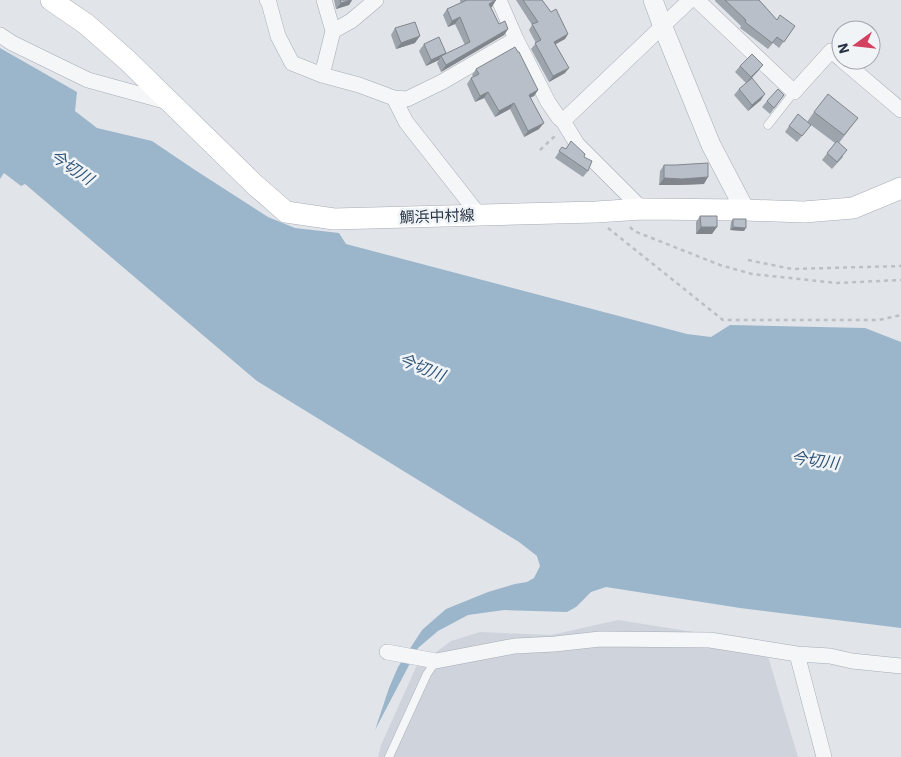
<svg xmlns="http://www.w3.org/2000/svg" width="901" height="757" font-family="'IBM Plex Sans','Noto Sans JP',sans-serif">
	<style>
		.built { fill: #cfd4dc }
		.water { fill: #9bb5cb }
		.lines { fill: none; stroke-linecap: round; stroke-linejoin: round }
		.service-casing { stroke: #a6acb5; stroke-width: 9 }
		.minor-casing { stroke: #a6acb5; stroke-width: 16 }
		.tertiary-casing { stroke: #a6acb5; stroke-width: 20 }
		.secondary-casing { stroke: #a6acb5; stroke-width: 22 }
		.path { stroke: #bbc0c5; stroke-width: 2.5; stroke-dasharray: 4 4; stroke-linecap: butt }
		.service { stroke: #f4f6f8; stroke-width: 8 }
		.minor { stroke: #f4f6f8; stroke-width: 15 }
		.tertiary { stroke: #f4f6f8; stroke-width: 19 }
		.secondary { stroke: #fff; stroke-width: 21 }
		.wall { fill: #9ea4ac }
		.shaded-wall { fill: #81868c }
		.building { fill: #b8bfc8; stroke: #81868c }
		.labels { text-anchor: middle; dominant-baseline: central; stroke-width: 5; stroke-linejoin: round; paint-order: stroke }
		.street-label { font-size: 15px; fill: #283443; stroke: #f1f4f7 }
		.water-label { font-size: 16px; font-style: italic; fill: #315578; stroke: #f1f4f7 }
	</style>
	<rect width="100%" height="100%" fill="#e1e5ea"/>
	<!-- built -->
	<path class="built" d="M618,620L764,643L798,757H378L381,745L416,667L451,641L480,632L551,635Z"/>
	<!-- water -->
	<path class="water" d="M0,48L77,92L75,111L97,128L152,141L195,170L268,217L295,228L339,233L346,244L687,334L711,337L730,325L865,328L901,342V628L740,608L606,587L591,592L576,607L567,612L504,610L468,615L438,631L418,648L375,730L389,688L398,667L422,630L446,609L488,592L515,584L527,582L534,578L540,566L537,556L519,542L257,381L25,184L21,186L4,173L0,179Z"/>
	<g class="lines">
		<defs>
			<path id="service" d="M768,125L794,92
				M389,757L427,674L436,661"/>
			<path id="minor" d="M267,0L269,3L278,36L292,63L322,75
				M324,0L333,31
				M376,0L351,21L333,31L322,75L359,85L394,98
				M499,0L516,39L548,102L559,118L563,121L577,144L642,209
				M697,0L794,92L831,51L841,59
				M0,35L12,43L88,80L168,102
				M842,60L901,110
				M563,121L690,0
				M479,215L406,122L394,98L407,99L442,82L516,39
				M387,652L436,661L515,646L555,644L600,639L710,640L797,654L830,656L852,661L901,666
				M797,654L824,757"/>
			<path id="tertiary" d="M653,0L663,27L711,145L745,210"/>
			<path id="secondary" d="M51,0L86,24L127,60L255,185L286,212L334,219L596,212L642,209L745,210L804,212L853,208L901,188"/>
		</defs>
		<!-- service casing -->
		<use href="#service" class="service-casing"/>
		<!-- minor casing -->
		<use href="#minor" class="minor-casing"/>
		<!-- tertiary casing -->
		<use href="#tertiary" class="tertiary-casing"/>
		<!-- secondary casing -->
		<use href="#secondary" class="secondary-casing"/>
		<!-- path -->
		<path class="path" d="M540,150L557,134
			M630,227L634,231L720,265L752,274L837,283L901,280
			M608,228L723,320H879L901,315
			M748,260L792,269L901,266"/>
		<!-- service -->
		<use href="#service" class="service"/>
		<!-- minor -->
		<use href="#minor" class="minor"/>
		<!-- tertiary -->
		<use href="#tertiary" class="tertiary"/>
		<!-- secondary -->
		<use href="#secondary" class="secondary"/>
	</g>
	<!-- wall -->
	<path class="wall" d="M334,0H352L349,5L336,9Z
		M460,0H496L491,7L499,24L508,29L504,35L441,72L437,63L439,60L426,66L419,51L424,44L446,53L444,55L465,45L455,24L448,27L443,15L447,9L461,3L460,1Z
		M516,0H542L551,12L568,34L565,39L556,44L565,73L549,82L531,49L536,43L529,30L532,25Z
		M715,0H759L777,20L795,26L779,48L773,43L768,49L740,28L741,26L715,1Z
		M395,28L415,43L396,49L391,35Z
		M763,65L758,71L752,78L761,100L748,111L734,95L739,89L746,83L735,72L740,66Z
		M476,69L538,90L534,96L531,97L539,129L524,137L510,109L495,117L484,98L475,102L467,84L471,78L473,77L472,75Z
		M784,95L770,114L762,107L767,101Z
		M814,112L858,118L839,143L843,157L832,169L822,160L835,143L807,122Z
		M811,125L797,142L785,132L789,126Z
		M562,147L588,171L583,177L555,158Z
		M664,165L704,184L678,185H659L660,171Z
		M700,216L712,234H696V222Z
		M733,219L744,231L730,230L731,222Z"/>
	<!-- shaded-wall -->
	<path class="shaded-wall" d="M351,0H352L349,5L336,9L341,3Z
		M496,0L492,7L485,10L489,4Z
		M460,17L455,24L448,27L452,21Z
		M508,29L504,35L441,72L446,65Z
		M568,34L565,39L550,47L554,42Z
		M420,36L415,43L396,49L401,43Z
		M446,53L442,58L441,56L439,60L426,66L431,60Z
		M763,65L758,71L746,83L751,77Z
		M569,68L565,73L549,82L553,76Z
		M538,90L534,96L525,100L529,95Z
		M488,92L484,98L475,102L480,96Z
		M765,94L761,100L748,111L752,105Z
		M514,103L510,109L495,117L499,111Z
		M544,123L539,129L524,137L528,131Z
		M708,177L704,184L678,185H659L664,178Z
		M701,227H717L712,234H696Z
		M733,227L746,228L744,231L730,230Z"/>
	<!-- building -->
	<path class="building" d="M340,0H351L341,3Z
		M467,0H496L489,4L499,24L505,21L508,29L446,65L441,56L470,42L460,17L452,21L447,9Z
		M523,0H542L551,12L556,9L568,34L554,42L569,68L553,76L535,43L541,40L532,24L538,22Z
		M725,0H759L777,20L780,15L795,26L784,42L777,37L772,43L745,22L746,20Z
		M415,22L420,36L401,43L395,28Z
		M439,37L446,53L431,60L424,44Z
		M515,47L518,52H519L538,90L529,95L544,123L528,131L514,103L499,111L488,92L480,96L471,78L479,74L476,69Z
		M752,54L763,65L751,77L740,66Z
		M752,78L765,94L752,105L739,89Z
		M778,89L784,95L774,108L767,101Z
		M828,94L858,118L844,135L814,112Z
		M798,114L811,125L802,136L789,126Z
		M571,141L585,154L584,157L592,161L588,171L559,151L562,147L566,149Z
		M837,141L847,150L837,162L827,153Z
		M708,163V177L682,179L664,178V165H676Z
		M700,216H717V227H701Z
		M733,219H746V228L733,227Z"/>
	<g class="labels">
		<!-- street labels -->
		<g class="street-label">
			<text transform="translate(437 216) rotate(-2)">鯛浜中村線</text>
		</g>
		<!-- water labels -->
		<g class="water-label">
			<text transform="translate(72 167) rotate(34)">今切川</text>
			<text transform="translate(422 367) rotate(22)">今切川</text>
			<text transform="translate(815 460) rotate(7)">今切川</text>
		</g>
	</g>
	<!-- north arrow -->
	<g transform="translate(856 45) rotate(255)"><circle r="24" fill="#f1f4f7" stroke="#a1a7af"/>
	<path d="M0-4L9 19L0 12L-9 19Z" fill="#d34161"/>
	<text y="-8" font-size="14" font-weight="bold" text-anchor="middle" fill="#283443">N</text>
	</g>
</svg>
